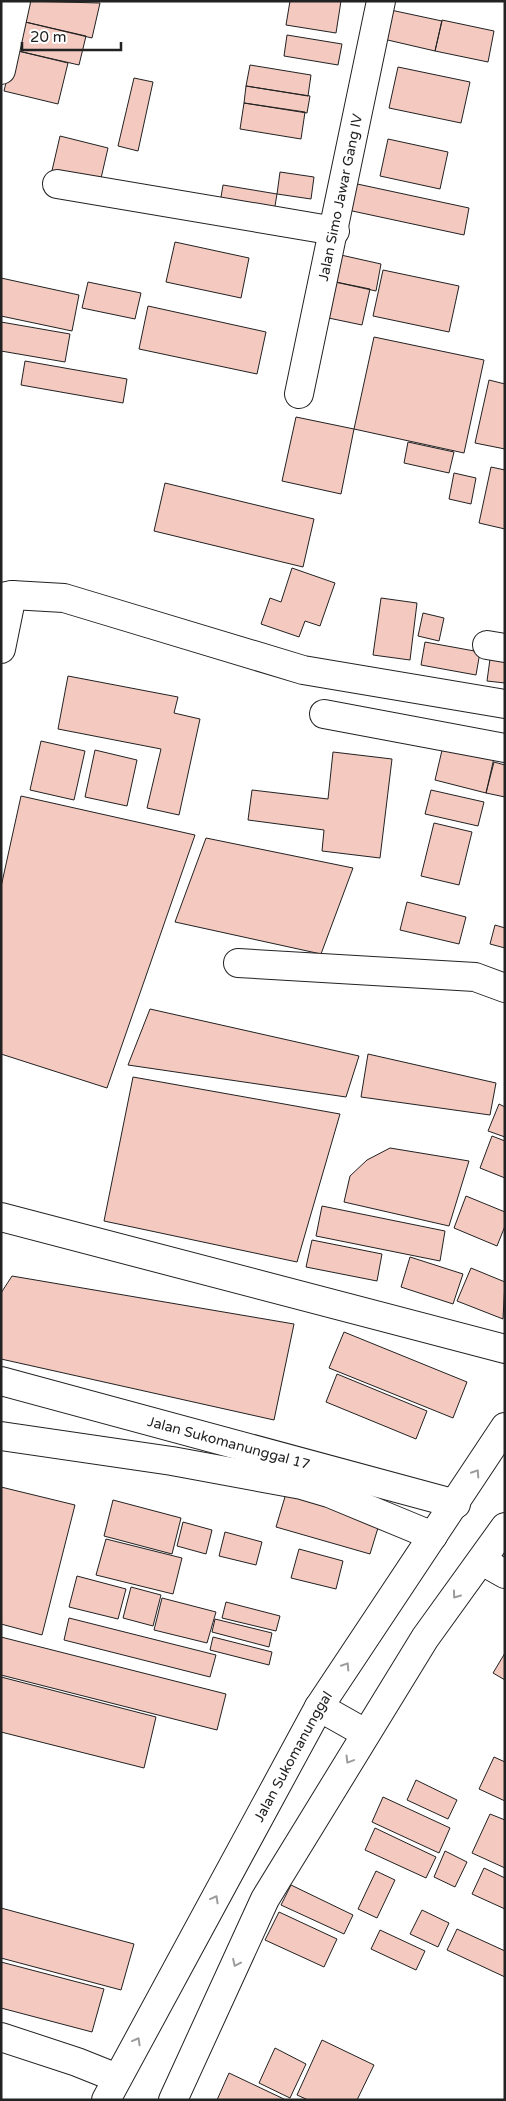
<svg xmlns="http://www.w3.org/2000/svg" width="506" height="2101" font-family="'Varela Round',sans-serif">
	<style>
		.building { fill: #f3c9c0; stroke: #222 }
		.lines { fill: none; stroke-linecap: round; stroke-linejoin: round }
		.minor-casing { stroke: #222; stroke-width: 30 }
		.major-casing { stroke: #222; stroke-width: 30 }
		.minor { stroke: #fff; stroke-width: 28 }
		.major { stroke: #fff; stroke-width: 28 }
		.oneway { stroke: #9c9c9c }
		.labels { text-anchor: middle; dominant-baseline: central; stroke-width: 4; stroke-linejoin: round; paint-order: stroke }
		.street-label { font-size: 14px; fill: #222; stroke: #fff }
	</style>
	<rect width="100%" height="100%" fill="#fff"/>
	<!-- building -->
	<path class="building" d="M25,1L100,3L92,38L21,21Z
		M290,1H341L336,33L286,25Z
		M386,9L442,21L435,51L379,38Z
		M442,20L494,31L488,62L435,51Z
		M21,21L86,36L79,65L14,50Z
		M287,35L342,44L338,65L284,56Z
		M14,50L68,63L58,104L4,91Z
		M250,65L311,75L308,96L246,86Z
		M398,67L470,82L461,123L389,108Z
		M134,78L153,82L138,151L118,146Z
		M246,86L310,96L307,113L244,103Z
		M244,103L305,112L301,139L240,129Z
		M60,136L108,148L99,187L51,175Z
		M388,139L448,152L440,189L380,176Z
		M280,172L314,177L311,199L277,194Z
		M348,182L469,208L464,235L343,209Z
		M223,185L277,194L274,212L220,203Z
		M175,242L249,258L241,298L166,282Z
		M332,253L381,264L376,291L326,280Z
		M383,270L459,286L449,332L373,316Z
		M1,278L79,295L72,331L1,316Z
		M326,280L370,289L362,325L319,316Z
		M88,282L141,293L135,319L82,308Z
		M148,306L266,332L257,374L139,349Z
		M1,322L70,334L65,362L1,351Z
		M374,337L484,360L464,453L354,429Z
		M25,361L127,379L123,403L21,385Z
		M489,380L505,384V449L475,443Z
		M296,417L354,429L341,494L282,481Z
		M408,442L454,452L449,473L404,463Z
		M491,467L505,470V529L479,523Z
		M454,473L476,478L471,504L449,499Z
		M165,483L314,519L303,567L154,531Z
		M292,568L335,583L320,626L305,621L299,637L261,624L270,598L281,602Z
		M381,598L417,603L410,660L373,655Z
		M423,613L444,618L439,641L418,636Z
		M425,642L480,652L476,675L421,665Z
		M490,659L505,661V683L487,681Z
		M68,676L178,697L174,713L200,719L179,815L147,808L161,749L58,729Z
		M41,741L85,751L74,800L30,790Z
		M443,746L494,758L486,793L435,780Z
		M95,750L137,760L127,806L85,797Z
		M333,752L392,759L380,858L322,851L324,830L248,820L252,790L328,799Z
		M494,762L505,765V797L486,793Z
		M431,790L484,802L478,826L425,814Z
		M21,796L195,835L107,1088L1,1054V887Z
		M434,823L472,832L459,885L421,876Z
		M206,838L353,868L321,954L175,922Z
		M407,902L466,917L459,944L400,930Z
		M495,925L505,928V948L490,944Z
		M150,1009L359,1056L346,1097L128,1065Z
		M368,1054L496,1083L490,1115L361,1097Z
		M133,1077L340,1114L297,1262L104,1221Z
		M499,1104L505,1107V1137L488,1131Z
		M492,1136L505,1141V1178L480,1168Z
		M390,1148L469,1161L449,1226L344,1202L350,1176L367,1160Z
		M466,1196L505,1212V1226L497,1246L454,1228Z
		M322,1206L445,1231L440,1261L316,1236Z
		M312,1240L382,1254L377,1281L306,1267Z
		M410,1257L463,1274L453,1304L401,1287Z
		M471,1268L505,1282L503,1319L457,1301Z
		M12,1276L294,1324L274,1420L1,1359V1293Z
		M344,1332L467,1382L453,1418L329,1368Z
		M337,1374L427,1411L416,1439L326,1402Z
		M1,1487L75,1505L42,1635L1,1624Z
		M287,1490L381,1518L370,1554L276,1527Z
		M113,1500L181,1518L172,1554L104,1536Z
		M183,1522L212,1530L206,1554L177,1546Z
		M225,1532L262,1542L256,1565L219,1556Z
		M106,1539L182,1558L173,1594L96,1575Z
		M299,1549L343,1561L336,1589L291,1578Z
		M77,1576L126,1589L118,1619L69,1607Z
		M131,1587L161,1595L153,1626L123,1618Z
		M162,1598L216,1612L207,1643L154,1630Z
		M226,1602L280,1616L276,1631L222,1618Z
		M69,1618L216,1655L210,1677L64,1640Z
		M215,1619L272,1633L269,1647L212,1632Z
		M1,1637L226,1694L217,1730L1,1675Z
		M213,1637L272,1652L269,1665L210,1650Z
		M505,1653V1680L493,1673Z
		M1,1677L156,1717L144,1768L1,1732Z
		M494,1757L505,1762V1801L479,1789Z
		M416,1780L457,1800L448,1819L407,1800Z
		M383,1797L450,1828L439,1853L372,1822Z
		M490,1814L505,1820V1868L472,1853Z
		M375,1828L436,1857L426,1878L365,1850Z
		M445,1851L467,1862L455,1887L434,1877Z
		M484,1868L505,1878V1909L472,1894Z
		M376,1871L395,1880L377,1918L358,1909Z
		M291,1885L353,1915L344,1934L281,1905Z
		M1,1908L134,1944L121,1990L1,1958Z
		M422,1910L449,1923L438,1947L410,1934Z
		M279,1912L337,1939L324,1967L265,1940Z
		M457,1929L505,1951V1977L447,1950Z
		M380,1930L425,1951L416,1970L371,1949Z
		M1,1962L104,1989L92,2032L1,2008Z
		M322,2040L374,2065L357,2100H308L297,2095Z
		M275,2048L306,2064L290,2098L259,2083Z
		M229,2073L286,2100H217Z"/>
	<g class="lines">
		<defs>
			<g id="minor">
				<path d="M1,70L16,1"/>
				<path d="M57,184L335,231"/>
				<path id="s1" d="M299,394L381,1"/>
				<path d="M1,597L12,595L64,598L303,670L505,704"/>
				<path d="M487,645L505,648"/>
				<path d="M1,649L12,595"/>
				<path d="M324,714L505,748"/>
				<path d="M238,963L475,977L505,988"/>
				<path d="M1,1217L505,1349"/>
				<path id="s2" d="M1,1381L456,1504"/>
				<path d="M1,1436L172,1461L302,1485L329,1493L433,1536"/>
				<path d="M482,1561L505,1574"/>
				<path d="M1,2037L77,2062L117,2078"/>
			</g>
			<g id="major">
				<path d="M319,1707L365,1733"/>
				<path id="s3" d="M106,2100L319,1707L505,1427"/>
				<path d="M173,2100L265,1899L425,1638L505,1527"/>
			</g>
		</defs>
		<!-- minor casing -->
		<use href="#minor" class="minor-casing"/>
		<!-- major casing -->
		<use href="#major" class="major-casing"/>
		<!-- minor -->
		<use href="#minor" class="minor"/>
		<!-- major -->
		<use href="#major" class="major"/>
	</g>
	<!-- one-way arrows -->
	<defs><path id="oneway-chevron" d="M-2-3.5L2.5 0L-2 3.5" fill="none" stroke-width="1.6" stroke-linecap="round" stroke-linejoin="round" transform="scale(1.25)"/></defs>
	<g class="oneway">
		<use href="#oneway-chevron" transform="translate(476 1473) rotate(-57)"/>
		<use href="#oneway-chevron" transform="translate(456 1595) rotate(126)"/>
		<use href="#oneway-chevron" transform="translate(346 1666) rotate(-57)"/>
		<use href="#oneway-chevron" transform="translate(349 1760) rotate(121)"/>
		<use href="#oneway-chevron" transform="translate(215 1899) rotate(-61)"/>
		<use href="#oneway-chevron" transform="translate(236 1963) rotate(115)"/>
		<use href="#oneway-chevron" transform="translate(137 2041) rotate(-61)"/>
	</g>
	<g class="labels">
		<!-- street labels -->
		<g class="street-label">
			<text stroke="none"><textPath href="#s1" startOffset="201">Jalan Simo Jawar Gang IV</textPath></text>
			<text stroke="none"><textPath href="#s2" startOffset="236">Jalan Sukomanunggal 17</textPath></text>
			<text stroke="none"><textPath href="#s3" startOffset="391">Jalan Sukomanunggal</textPath></text>
		</g>
	</g>
	<!-- border -->
	<rect width="506" height="2101" fill="none" stroke="#222222" stroke-width="5"/>
	<!-- scale -->
	<path d="M22 42v8h99v-8" fill="none" stroke="#222222" stroke-width="2.5"/>
	<text x="30" y="42" font-size="15" fill="#222222" stroke="#ffffff" stroke-width="4" paint-order="stroke">20 m</text>
</svg>
